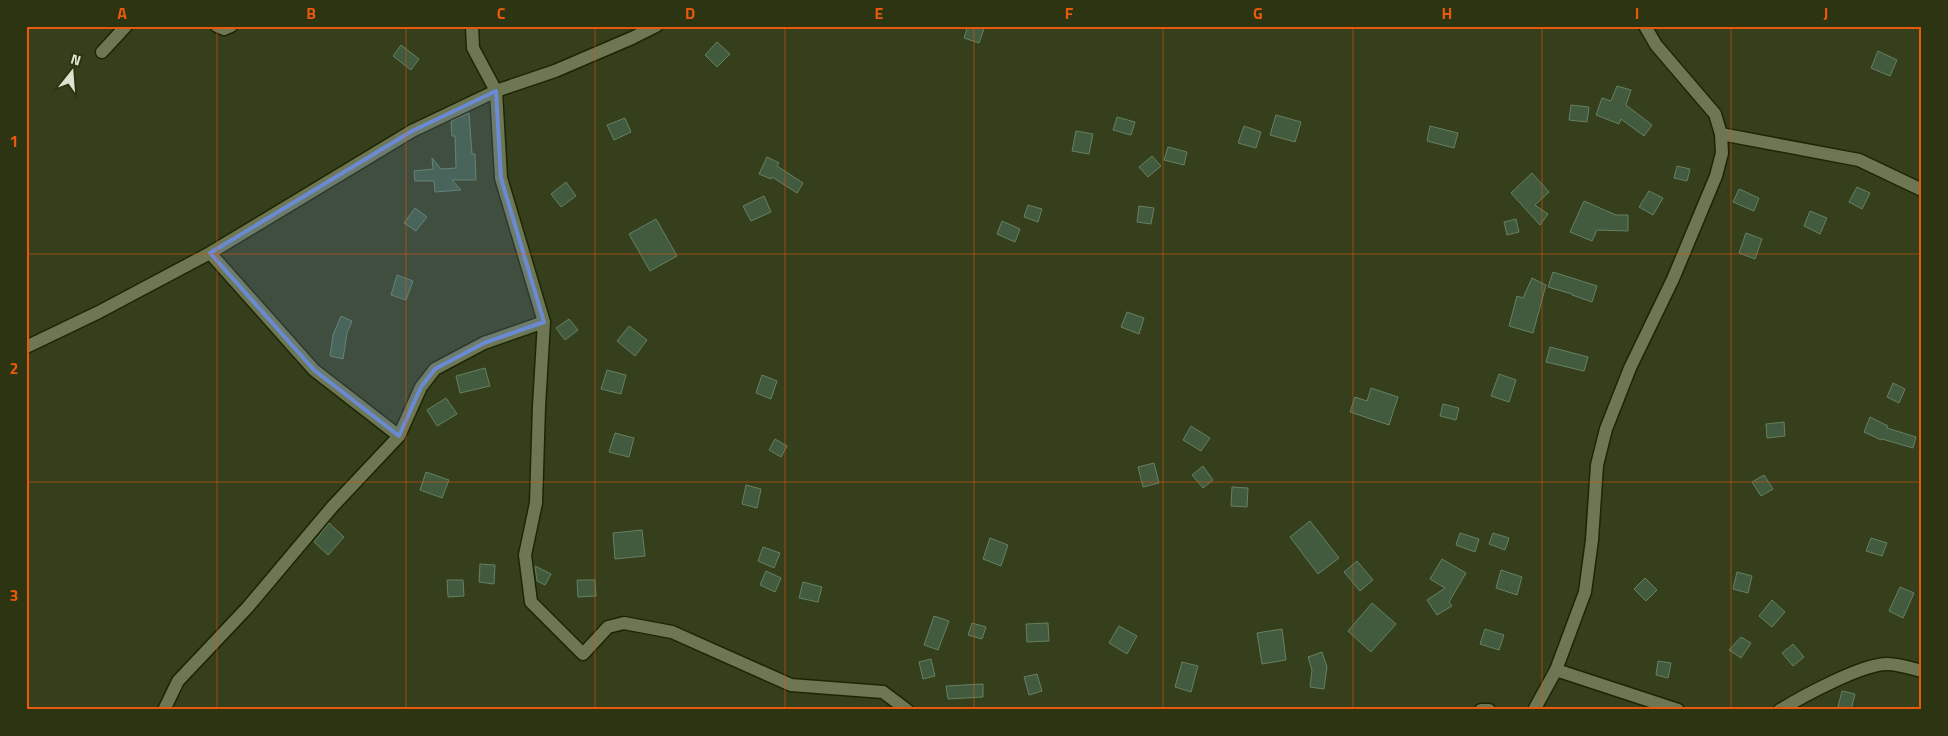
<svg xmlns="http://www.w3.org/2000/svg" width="1948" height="736" font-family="'Titillium Web',sans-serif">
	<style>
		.building { fill: #425b3e; stroke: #668062 }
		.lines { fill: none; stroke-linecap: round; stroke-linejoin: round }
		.street-casing { stroke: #1d2503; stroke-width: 15 }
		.street { stroke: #6d7753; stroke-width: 12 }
		.marked { fill: #6a8ad4; fill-opacity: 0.2; stroke: #6a8ad4; stroke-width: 4; stroke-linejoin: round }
		.grid { fill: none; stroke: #e8590c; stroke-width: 1; stroke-opacity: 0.55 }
		.neatline { fill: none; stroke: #e8590c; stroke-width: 2 }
		.grid-label { font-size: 16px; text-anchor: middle; font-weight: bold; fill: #e8590c }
	</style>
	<rect width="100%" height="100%" fill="#363f1c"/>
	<!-- building -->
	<path class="building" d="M968,26H985L979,43L964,38Z
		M717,42L730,54L717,67L705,55Z
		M401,45L419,59L411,70L393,56Z
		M1878,51L1897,60L1890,76L1871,68Z
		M1617,86L1631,90L1626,105L1652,125L1644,136L1621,119L1619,124L1596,115L1602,98L1611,101Z
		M1571,105L1589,107L1587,122L1569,120Z
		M469,113L472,154H475L476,180H452L461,190L435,192L434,181H415L414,171L433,169L432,158L441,169L456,168L455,136H452L451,121Z
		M1276,115L1301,122L1295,142L1270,135Z
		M1117,117L1135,122L1131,135L1113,130Z
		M625,118L631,132L614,140L607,125Z
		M1244,126L1261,132L1256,148L1238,143Z
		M1430,126L1458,133L1454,148L1427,141Z
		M1076,131L1093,134L1089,154L1072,151Z
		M1168,147L1187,152L1184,165L1164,160Z
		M1152,156L1161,166L1148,177L1139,167Z
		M767,157L779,163L777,166L803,183L797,193L772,177L771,179L759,174Z
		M1677,166L1690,169L1687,181L1674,178Z
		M1532,173L1549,192L1535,205L1548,214L1540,225L1511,193Z
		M566,182L576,196L561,207L551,194Z
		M1857,187L1870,193L1862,209L1849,202Z
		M1739,189L1759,198L1754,211L1733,202Z
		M1649,191L1663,198L1653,215L1639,207Z
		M764,196L771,212L751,221L743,206Z
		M1584,201L1616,215H1628V231L1597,230L1592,241L1570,232Z
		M1028,205L1042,209L1038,222L1024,217Z
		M1139,206L1154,208L1151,224L1137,222Z
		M415,208L427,217L416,231L404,223Z
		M1810,211L1827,218L1820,234L1804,226Z
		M656,219L677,256L650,271L629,234Z
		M1516,219L1519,232L1507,235L1504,222Z
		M1002,221L1020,229L1015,242L997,234Z
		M1746,233L1762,239L1755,259L1739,253Z
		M1553,272L1597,286L1592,302L1572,295V294L1548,287Z
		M397,275L413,281L406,300L391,295Z
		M1532,278L1546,285L1533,333L1509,326L1517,296L1523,298Z
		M1127,312L1144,318L1139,334L1121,327Z
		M341,316L352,321L347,333L343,359L330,356L333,335Z
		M569,319L578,330L565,340L556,328Z
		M629,326L647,340L635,356L617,341Z
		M1550,347L1588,357L1584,371L1546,362Z
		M485,368L490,386L460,393L456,376Z
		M607,370L626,375L621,394L601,389Z
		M1499,374L1516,380L1509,402L1491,396Z
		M762,375L777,381L771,399L756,393Z
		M1893,383L1905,389L1899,403L1887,397Z
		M1371,388L1398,397L1389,425L1350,412L1355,397L1367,401Z
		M446,398L457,414L437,426L427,410Z
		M1443,404L1459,408L1456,420L1440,416Z
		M1870,417L1888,426L1887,428L1916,437L1913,448L1882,439L1881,440L1864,432Z
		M1784,422L1785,436L1767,438L1766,424Z
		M1191,426L1210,438L1201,451L1183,440Z
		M615,433L634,438L629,457L609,452Z
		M775,439L787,446L781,457L769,450Z
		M1154,463L1159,483L1143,487L1138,467Z
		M1203,466L1213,480L1203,488L1192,475Z
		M426,472L449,480L442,498L420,490Z
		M1764,475L1773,489L1761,496L1752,482Z
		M746,485L761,489L757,508L742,504Z
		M1232,487L1248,488L1247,507L1231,506Z
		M1310,521L1339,558L1318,574L1290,537Z
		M329,523L344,537L328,555L314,542Z
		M642,530L645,556L615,559L613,533Z
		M1460,533L1479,539L1475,552L1456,545Z
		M1493,533L1509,538L1505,550L1489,544Z
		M990,538L1008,545L1001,566L983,559Z
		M1871,538L1887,543L1882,556L1866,551Z
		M763,547L780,553L774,568L758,561Z
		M1442,559L1466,573L1449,602L1452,606L1437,615L1427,600L1445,588L1430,579Z
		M1357,561L1373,580L1360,591L1344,572Z
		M480,564L495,565L494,584L479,582Z
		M535,566L551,574L545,585L537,581Z
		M1501,570L1522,577L1517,595L1496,588Z
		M766,571L781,578L775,592L760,585Z
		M1737,572L1752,576L1748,593L1733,589Z
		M1645,578L1657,590L1646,601L1634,589Z
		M447,580H463L464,596L448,597Z
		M577,580H595L596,596L578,597Z
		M803,582L822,587L818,602L799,598Z
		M1900,587L1914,593L1903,618L1889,611Z
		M1772,600L1785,612L1772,627L1759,616Z
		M1372,603L1396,624L1371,652L1348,631Z
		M934,616L949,621L938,650L924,645Z
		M972,623L986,627L982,639L968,635Z
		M1048,623L1049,641L1027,642L1026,624Z
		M1119,626L1137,636L1127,654L1109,643Z
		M1282,629L1286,660L1262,664L1257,633Z
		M1485,629L1504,635L1499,650L1480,644Z
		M1741,637L1751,643L1741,658L1729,650Z
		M1793,644L1804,657L1793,666L1782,653Z
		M1322,652L1327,667L1324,689L1310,687L1312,670L1308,657Z
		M931,659L935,676L923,679L919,662Z
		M1658,661L1671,663L1668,678L1656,675Z
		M1182,662L1198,666L1191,692L1175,687Z
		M1037,674L1042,691L1029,695L1024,677Z
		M983,684V697L948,699L946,686Z
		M1842,691L1855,694L1851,710L1838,707Z"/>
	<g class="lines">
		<defs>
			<path id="street" d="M217,26L224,29L231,26
				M472,26L473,48L496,91L501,178L544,322L539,406L536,503L525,555L531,602L583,654L608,627L624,623L672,632L791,685L883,692L907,710
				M102,52L126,26
				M1721,134L1859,160L1922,190
				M210,253L314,370L399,436
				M26,347L99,312L210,253L412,131L496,91L555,71L632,38L656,26
				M1556,670L1678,710
				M164,710L178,681L247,608L333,506L399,436L421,387L435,369L484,343L544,322
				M1481,710H1489
				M1534,710L1556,670L1585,592L1592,540L1597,465L1606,429L1630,368L1673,279L1716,176L1722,153L1721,134L1715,114L1656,45L1645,26
				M1780,710C1803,696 1862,664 1887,664C1898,664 1911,668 1922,671"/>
		</defs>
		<!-- street casing -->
		<use href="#street" class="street-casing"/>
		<!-- street -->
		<use href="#street" class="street"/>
	</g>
	<!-- marked area -->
	<path class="marked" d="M496,91L501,178L544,322L484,343L435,369L421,387L399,436L314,370L210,253L412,131Z"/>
	<!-- grid -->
	<path class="grid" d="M217,26V710M406,26V710M595,26V710M785,26V710M974,26V710M1163,26V710M1353,26V710M1542,26V710M1731,26V710M26,254H1922M26,482H1922"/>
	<!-- border -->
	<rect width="1948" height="736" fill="none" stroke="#2c3412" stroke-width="55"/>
	<!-- north arrow -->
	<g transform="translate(72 72) rotate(17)" stroke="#2c3412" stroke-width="4" paint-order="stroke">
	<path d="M0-4L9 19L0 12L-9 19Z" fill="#dde3cf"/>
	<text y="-8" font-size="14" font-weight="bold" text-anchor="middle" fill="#dde3cf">N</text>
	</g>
	<rect x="28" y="28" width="1892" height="680" class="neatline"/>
	<g class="grid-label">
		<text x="122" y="19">A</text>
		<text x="311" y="19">B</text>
		<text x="501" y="19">C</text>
		<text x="690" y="19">D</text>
		<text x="879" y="19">E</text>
		<text x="1069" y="19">F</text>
		<text x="1258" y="19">G</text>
		<text x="1447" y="19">H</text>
		<text x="1637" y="19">I</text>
		<text x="1826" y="19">J</text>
		<text x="14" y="147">1</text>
		<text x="14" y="374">2</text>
		<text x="14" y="601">3</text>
	</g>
</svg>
